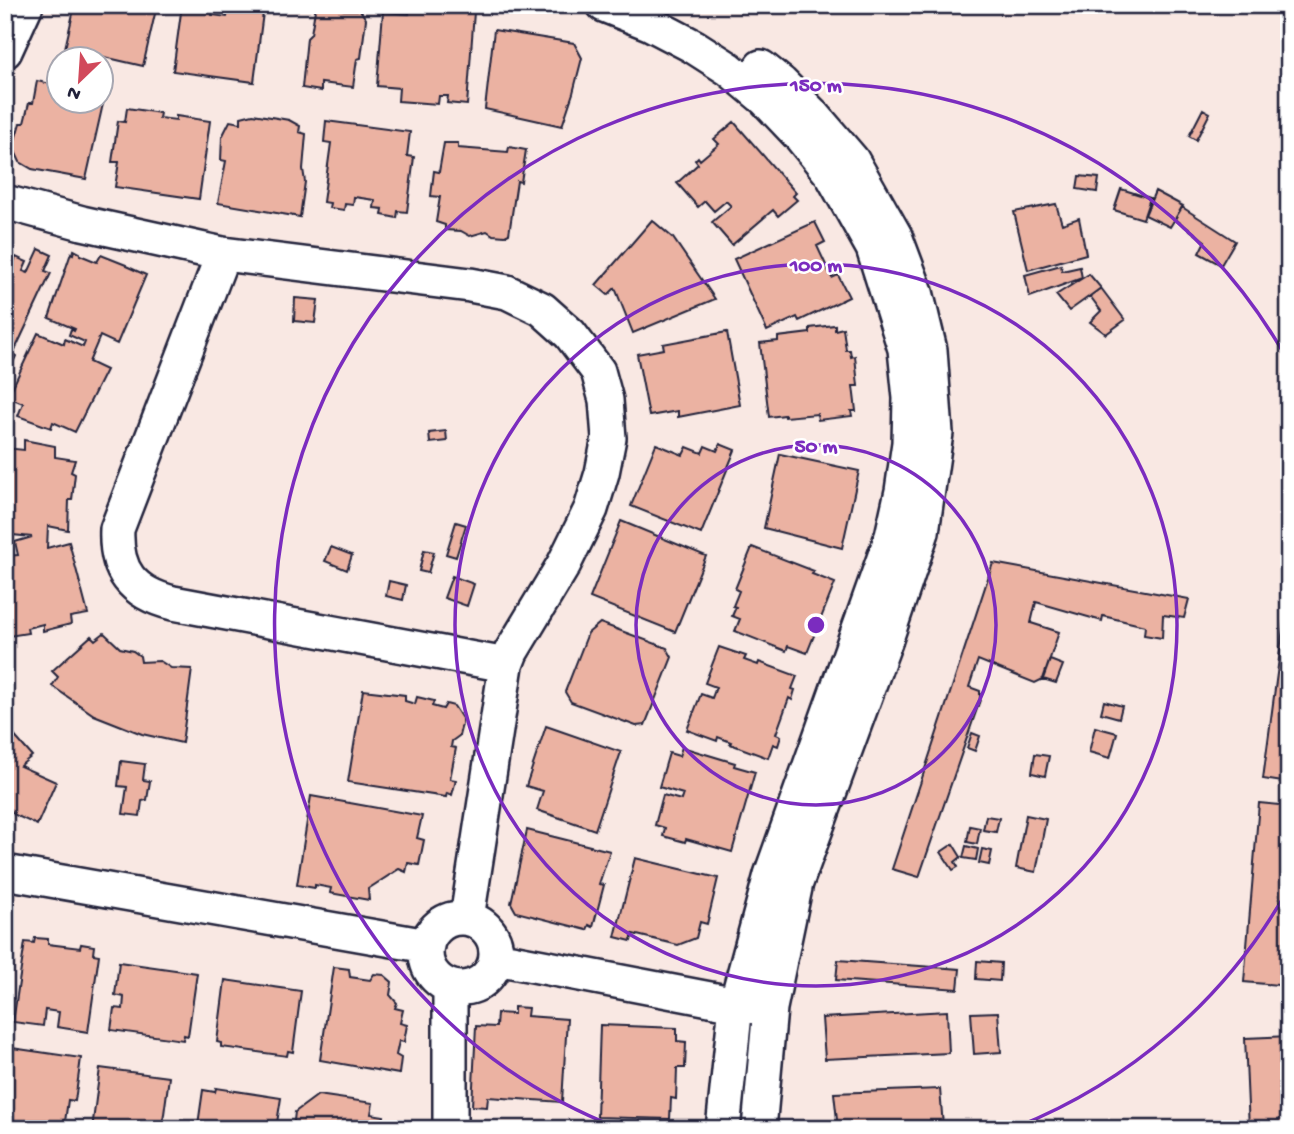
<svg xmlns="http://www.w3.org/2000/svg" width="1294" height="1134" font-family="'Gochi Hand',sans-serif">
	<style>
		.building { fill: #ebb2a2; stroke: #22223b; stroke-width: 2 }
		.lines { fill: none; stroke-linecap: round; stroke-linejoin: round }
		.minor-casing { stroke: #22223b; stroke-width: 38 }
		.minor { stroke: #fff; stroke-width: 33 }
		.ring { fill: none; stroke: #7b2cbf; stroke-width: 3.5 }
		.centre { fill: #7b2cbf; stroke: #fff; stroke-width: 3.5 }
		.ring-label { font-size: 21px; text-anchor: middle; font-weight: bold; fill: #7b2cbf; stroke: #fff; stroke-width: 5; stroke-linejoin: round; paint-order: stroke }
	</style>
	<rect width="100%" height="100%" fill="#f9e8e3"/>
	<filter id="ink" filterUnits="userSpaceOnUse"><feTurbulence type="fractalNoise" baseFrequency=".0143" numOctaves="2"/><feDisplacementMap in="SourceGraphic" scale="14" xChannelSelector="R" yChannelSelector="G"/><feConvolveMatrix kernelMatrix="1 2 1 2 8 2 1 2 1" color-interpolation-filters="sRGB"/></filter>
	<g filter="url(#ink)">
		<!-- building -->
		<path class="building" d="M75,5H157L143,66L65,48Z
			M182,5H213L212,15L227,17L229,5H264L254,82L173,71Z
			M320,5H332L344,10H360L366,19L361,58L357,59L353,87L321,83V91L302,88L307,38L311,34L315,10Z
			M410,5H445V10L474,12L467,105L447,103L448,96H439L438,104L398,101L399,88L377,86L383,12L409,14Z
			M494,30L574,43L582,58L573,93L562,126L485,109Z
			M37,81L60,86V102H102V94L105,95L86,179L32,169L20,162L13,147L20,123H24L29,103H33Z
			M127,108L160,113L159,118L176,120V116L210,121L199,199L115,187L119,162H112L118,121L125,122Z
			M1203,109L1210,113L1196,140L1189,136Z
			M253,114L289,120L300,126L299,132L306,134L303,169L305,182L300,217L218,203L226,161L221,160L222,137L230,121L241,123V117Z
			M326,121L410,132L407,156L414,157L407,212L398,211L397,218L382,215L383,209L374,208L375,200L354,197L353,205L345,204L344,210L329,208L330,203L323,202L331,143L324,142Z
			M734,122L796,193L793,196L797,200L778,216L773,210L732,245L712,222L731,206L726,201L714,211L705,201L698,207L677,183L698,164L695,160L698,157L700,160L719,144L714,139Z
			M444,143H458V148L508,152L509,147L526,150L521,182L517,181L509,234L505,236L493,235L487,231L470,236L461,231L445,230V225L436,222L440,197L431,196L434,171L439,172Z
			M1079,176L1099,178L1097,192L1077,189Z
			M1121,189L1150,198L1143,219L1114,210Z
			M1155,191L1183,206L1170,227L1145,215Z
			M1056,204L1062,224L1079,218L1086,254L1028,270L1014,212Z
			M1182,207L1235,241L1221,265L1199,253L1205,241L1175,219Z
			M652,220L673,238L715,299L633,333L615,288L608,295L596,285Z
			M815,222L825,242L817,246L832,278L838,275L849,297L799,321L797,317L767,331L734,259Z
			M39,249L52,255L45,271L51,273L13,354L16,356L9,371L5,370V270L8,264L12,266L16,257L27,262L23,271L28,273Z
			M74,250L80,253V255L97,262L101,255L126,265V266L146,275L117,344L100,336L89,362L106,370L75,432L53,422L51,428L18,416L23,403L8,397L38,333L64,344L65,339L83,347L85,342L69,335L71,329L74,331L75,329L49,318L71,253L73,254Z
			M1061,265L1062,271L1080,267L1082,278L1030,297L1025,275Z
			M1089,274L1101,288L1069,311L1056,295Z
			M1101,288L1125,320L1106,334L1090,322L1101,311L1090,296Z
			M295,298L318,300L315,323L294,321Z
			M835,325V330L843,328L846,350H850L851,357L855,356L858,386H853L856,411H851L852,416L818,420L817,414L785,417V415L769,417L760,343L778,341V337L810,333V328Z
			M727,332L740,405L678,417V411L649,416L637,354L664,349L663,344Z
			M446,431L447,441L430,443L429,433Z
			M24,440L55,446V457L75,460L71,472L75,474L72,500H69L68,530L48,526L47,548L69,542L88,614L70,617L71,624L43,631V624L27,628L28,633L9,636L5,627V556L18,555L15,542L32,537L13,535L12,523H5V448L24,450Z
			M656,444L683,455L687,447L702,453L705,446L717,451L720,444L735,450L701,534L631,506Z
			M780,454L859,471L842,548L764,528Z
			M621,521L706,556L675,632L590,598Z
			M456,522L466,525L456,557L446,554Z
			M331,547L352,555L347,570L325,561Z
			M752,547L814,571L812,574L835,583L807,653L788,646L786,651L735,631L740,619L732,616L736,607L733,606L739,591L735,589Z
			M424,550L434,552L428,573L419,571Z
			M993,563L1189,599L1184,618L1163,615L1162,638L1144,635L1145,626L1103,616L1102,621L1036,602L1031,623L1059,632L1043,679L1035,683L978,660L969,687L980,691V700L919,877L892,869Z
			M452,576L474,584L467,606L444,598Z
			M389,581L406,585L403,600L386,596Z
			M1287,598H1289V783L1263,779Z
			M600,623L667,648L672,657L645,725L636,726L571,702L565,692L588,633Z
			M104,633L120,648L133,651L140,656L141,662L160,661L171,668L192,669L182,743L142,734L94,715L52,686L58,677L52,671L91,636L95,640Z
			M719,647L746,656L744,660L758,665L759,662L797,676L792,689L795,690L792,700L789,698L776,734L781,736L778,746L773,744L768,758L730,744L731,742L718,737L717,741L687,730L701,694L712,698L716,687L705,683Z
			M1050,660L1063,665L1056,683L1043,679Z
			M363,690L405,695V701L415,704L417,697L434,701L432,706L443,709L446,704L454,706L463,720L459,736L452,741L451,747L456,748L450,779L456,780L452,795L447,793L446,797L348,782Z
			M1104,701L1122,706L1119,718L1101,713Z
			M5,725L32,756L20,766L56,782L37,825L15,815L5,806Z
			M546,726L621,752L595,830L537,810L543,791L526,786Z
			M1095,727L1117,733L1110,758L1089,752Z
			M972,733L980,736L975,751L967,748Z
			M682,747L735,763L734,766L755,772L732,852L686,839L685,842L663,836L665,828L655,825L663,795L681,800L683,794L659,787L669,753L679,756Z
			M1035,754L1049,756L1045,776L1032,773Z
			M121,761L145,764L143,780L150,781L147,800L142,801L140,816L123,814L127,787L118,786Z
			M311,796L422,816L417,838L424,840L419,865L408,863L406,872L399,869L368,889L369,900L330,893L331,888L315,885V888L297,885Z
			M1259,803L1289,806V986L1244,982Z
			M1026,815L1046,819L1036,872L1016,868Z
			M986,816L999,818L996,832L983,830Z
			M970,826L980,828L977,844L967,842Z
			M527,830L610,851L599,884L604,885L593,927L589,925L587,930L516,912L511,903Z
			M953,844L961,857L955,862L958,867L953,870L941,852Z
			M966,846L978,849L976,860L963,858Z
			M982,849L992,851L989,865L979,863Z
			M635,858L718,878L707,924L700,922L696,938L678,945L633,934L631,941L615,937Z
			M35,938L48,939V944L80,948L81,944L94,946L93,954L99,955L88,1032L57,1027L59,1012L45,1010L43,1026L13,1022L25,942L34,943Z
			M838,960L960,969L958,989L836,980Z
			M977,961L1001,963L1000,981L976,979Z
			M119,962L197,973L188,1036L184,1035L183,1040L111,1030L114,1008L123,1009L124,997L115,995Z
			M334,967L349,969L350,977L370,980L374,974L384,975L392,982L390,995L397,1003L395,1008L403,1010L400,1023L407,1025L404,1042L399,1041L396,1055L401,1058L399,1074L320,1060Z
			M225,980L301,991L293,1052L288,1051L287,1056L221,1047V1043L217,1042Z
			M514,1007L528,1008L527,1016L567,1019L562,1102L488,1097L487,1107L472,1106L476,1026L496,1027L497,1013L514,1014Z
			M947,1011L949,1053L825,1059L822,1018Z
			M998,1012L1001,1052L974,1054L971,1013Z
			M600,1025L677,1028V1041L686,1042L685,1068H677L676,1099L671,1098L670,1119L597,1117Z
			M1289,1036V1129H1249L1245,1038Z
			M5,1047L81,1058L75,1101L68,1100L64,1129H5Z
			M100,1068L169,1077L162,1129H92Z
			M216,1088L281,1098L276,1129H174L175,1122L198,1125L203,1090L215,1092Z
			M940,1089L943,1127L916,1129H838L834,1093Z
			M318,1095L373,1103L371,1114L384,1116L382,1129H293L295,1112Z
			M555,1124V1129H469V1125Z"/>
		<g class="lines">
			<defs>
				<path id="minor" d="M604,5L649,23L693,46L729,69L765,99L801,137L832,175L873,248L905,349L910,398L909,443L902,491L892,536L771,875L736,1004L723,1129
					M5,51L26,5
					M5,202L82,223L223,254L470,285L507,292L542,309L570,334L598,371L606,400L609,438L602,473L591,509L564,564L511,652L506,665L467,918
					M223,254L117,529C115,571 132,593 173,603L506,665
					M5,872L427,946
					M426 953a35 35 0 1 1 70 0a35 35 0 1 1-70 0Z
					M496,958L736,1004L759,1007
					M450,986V1129
					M759,1129L770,1008L796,883L885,642L922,532L936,433L930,350L916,292L895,236L852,160L816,118L781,83L761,67"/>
			</defs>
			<!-- minor casing -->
			<use href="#minor" class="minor-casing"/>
			<!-- minor -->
			<use href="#minor" class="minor"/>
		</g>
	</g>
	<!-- distance rings -->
	<g class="ring">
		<circle cx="816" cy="625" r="180"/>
		<circle cx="816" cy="625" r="361"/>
		<path d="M1287 891A541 541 0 0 1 1014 1128M618 1128A541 541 0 1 1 1287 359"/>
	</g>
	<circle cx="816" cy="625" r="10" class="centre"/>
	<g class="ring-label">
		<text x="816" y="91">150 m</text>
		<text x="816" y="271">100 m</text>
		<text x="816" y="452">50 m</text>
	</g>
	<!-- margin -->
	<rect width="1294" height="1134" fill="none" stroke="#fff" stroke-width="28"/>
	<rect x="14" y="14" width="1266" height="1106" fill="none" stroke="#22223b" stroke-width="2.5" filter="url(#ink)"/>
	<!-- north arrow -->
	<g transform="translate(80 80) rotate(205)"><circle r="33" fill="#ffffff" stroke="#a7a7b1" stroke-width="2"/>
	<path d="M0-5L12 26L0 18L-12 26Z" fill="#d1495b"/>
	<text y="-10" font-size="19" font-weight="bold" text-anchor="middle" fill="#22223b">N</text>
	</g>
</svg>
